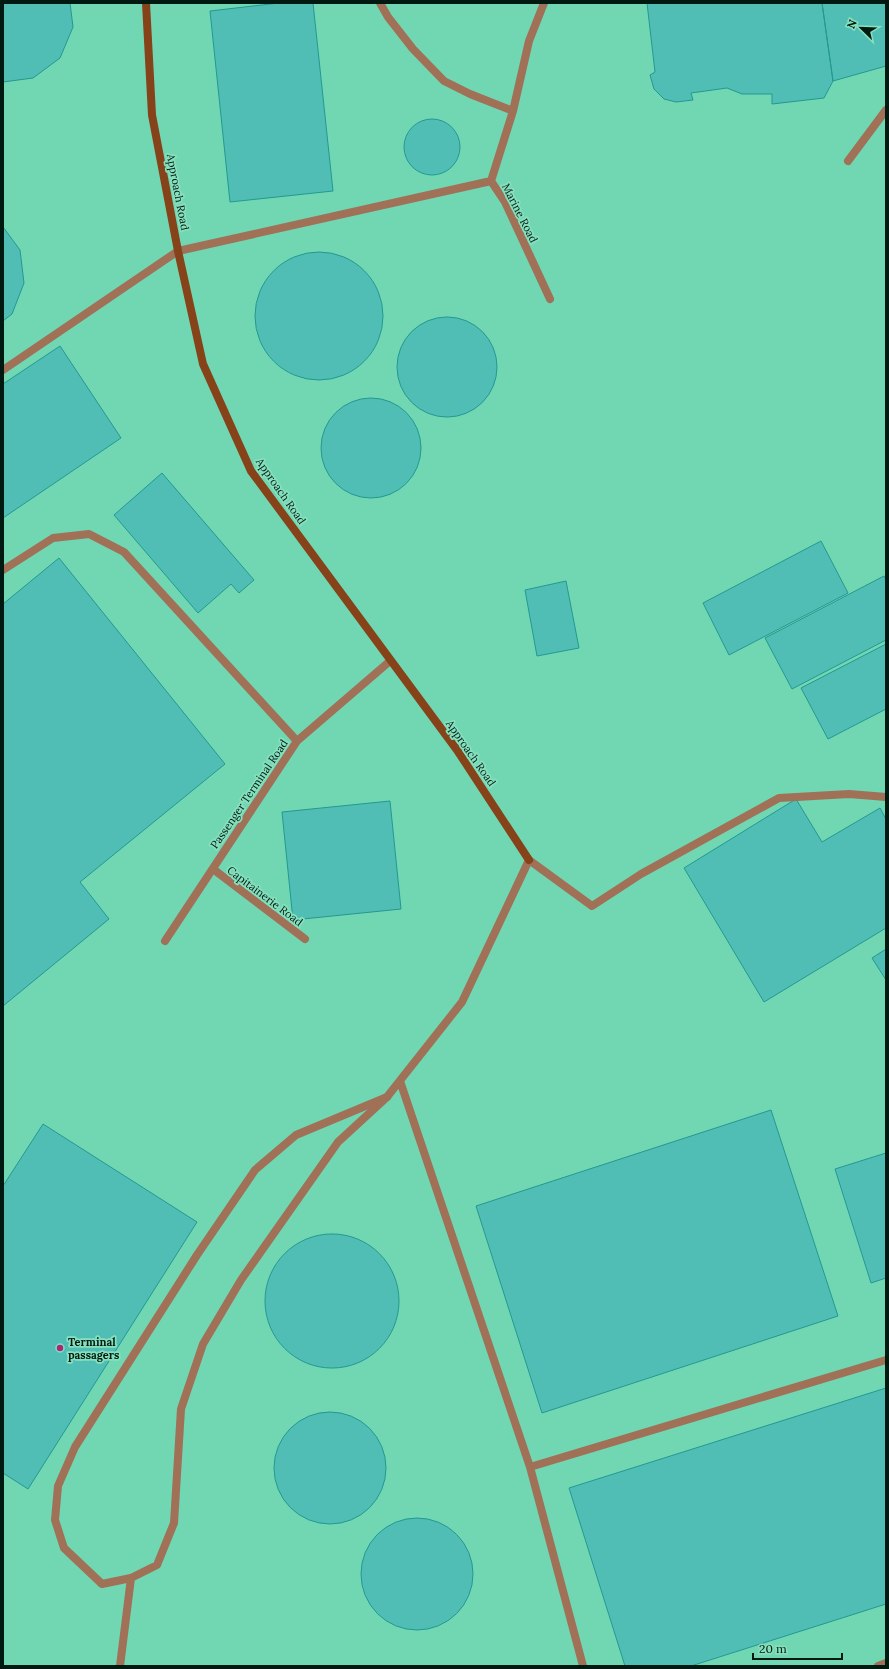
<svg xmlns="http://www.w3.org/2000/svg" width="889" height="1669" font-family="Lora,serif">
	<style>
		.built { fill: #71d6b2 }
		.building { fill: #51beb5; stroke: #239991 }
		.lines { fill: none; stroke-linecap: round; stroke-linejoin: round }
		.service { stroke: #a07057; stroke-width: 8 }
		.minor { stroke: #a07057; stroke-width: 8 }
		.secondary { stroke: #864219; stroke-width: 8 }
		.poi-dot { fill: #a72675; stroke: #86e0be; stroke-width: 1.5 }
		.labels { text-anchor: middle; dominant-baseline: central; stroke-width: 3.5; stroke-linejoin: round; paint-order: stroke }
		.street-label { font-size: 11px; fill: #001a11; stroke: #86e0be }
		.poi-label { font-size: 11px; font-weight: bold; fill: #001a11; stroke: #86e0be; text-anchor: start }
	</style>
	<rect width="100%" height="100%" fill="#86e0be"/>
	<!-- built -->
	<path class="built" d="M3,3H886V1666H3Z"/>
	<!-- building -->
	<path class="building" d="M3,3H70L73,27L60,58L33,78L3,82Z
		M279,3H313L333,191L230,202L210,11Z
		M647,3H822L833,81L824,98L772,104V94H742L727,88L691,93L693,100L676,102L664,99L654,89L650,75L655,72Z
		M822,3H886V66L833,81Z
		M404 147a28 28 0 1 1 56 0a28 28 0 1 1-56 0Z
		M3,227L20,250L24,283L12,314L3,321Z
		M255 316a64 64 0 1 1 128 0a64 64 0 1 1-128 0Z
		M397 367a50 50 0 1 1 100 0a50 50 0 1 1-100 0Z
		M60,346L121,438L3,518V384Z
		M321 448a50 50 0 1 1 100 0a50 50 0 1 1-100 0Z
		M162,473L254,580L239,593L231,584L198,613L114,515Z
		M821,541L848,593L729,655L703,603Z
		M59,558L225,764L80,882L109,919L3,1006V604Z
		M884,576L886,580V640L792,689L765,638Z
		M566,581L579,648L537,656L525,590Z
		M886,644V709L828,739L801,688Z
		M796,799L822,842L880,808L886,819V928L764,1002L684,868Z
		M390,801L401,909L293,920L282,812Z
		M886,949V980L872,958Z
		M771,1110L838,1316L542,1413L476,1206Z
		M43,1124L197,1222L28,1489L3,1473V1186Z
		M886,1153V1278L871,1283L835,1169Z
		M265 1301a67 67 0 1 1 134 0a67 67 0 1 1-134 0Z
		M886,1388V1604L691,1666H625L569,1488Z
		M274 1468a56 56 0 1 1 112 0a56 56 0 1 1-112 0Z
		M361 1574a56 56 0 1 1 112 0a56 56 0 1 1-112 0Z"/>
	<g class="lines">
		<!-- service -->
		<path class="service" d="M380,3L388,17L413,49L444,81L470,94L513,111
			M544,3L529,41L513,111L491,181L505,202L550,299
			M848,161L886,110
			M3,370L178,251L491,181
			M3,570L53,538L89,534L124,552L297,741
			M213,869L305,939
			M165,941L297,741L390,661
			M400,1081L530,1467L583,1666
			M530,1467L886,1360
			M120,1666L131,1578L157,1565L174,1523L181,1409L203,1344L241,1280L338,1142L387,1097L462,1002L529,860L592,906L641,874L779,798L849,794L886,797
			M878,1666L886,1663"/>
		<!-- minor -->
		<path class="minor" d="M131,1578L102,1584L64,1548L55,1520L58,1486L75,1447L197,1255L255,1170L296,1135L387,1097"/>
		<!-- secondary -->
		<path class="secondary" d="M146,3L152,115L178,251L203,364L251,471L457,750L529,860"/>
	</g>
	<!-- markers -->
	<circle class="poi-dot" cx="60" cy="1348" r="4"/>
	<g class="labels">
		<!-- street labels -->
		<g class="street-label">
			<text transform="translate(178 192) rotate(79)">Approach Road</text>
			<text transform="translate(520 213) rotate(63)">Marine Road</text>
			<text transform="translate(281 491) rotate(55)">Approach Road</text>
			<text transform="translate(471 753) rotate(55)">Approach Road</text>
			<text transform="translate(249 794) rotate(-56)">Passenger Terminal Road</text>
			<text transform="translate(265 896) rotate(37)">Capitainerie Road</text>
		</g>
		<!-- poi labels -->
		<g class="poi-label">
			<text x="68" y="1342">Terminal<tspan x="68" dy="13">passagers</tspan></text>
		</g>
	</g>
	<!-- border -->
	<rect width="889" height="1669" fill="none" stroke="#001a11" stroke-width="8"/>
	<!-- north arrow -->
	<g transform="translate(861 28) rotate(293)" stroke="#86e0be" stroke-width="3" paint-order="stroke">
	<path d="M0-3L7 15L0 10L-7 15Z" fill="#001a11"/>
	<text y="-6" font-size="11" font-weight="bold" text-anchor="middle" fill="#001a11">N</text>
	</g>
	<!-- scale -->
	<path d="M753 1653v6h89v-6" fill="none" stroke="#001a11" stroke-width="2"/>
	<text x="759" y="1653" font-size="12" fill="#001a11" stroke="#86e0be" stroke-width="3" paint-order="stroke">20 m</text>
</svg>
